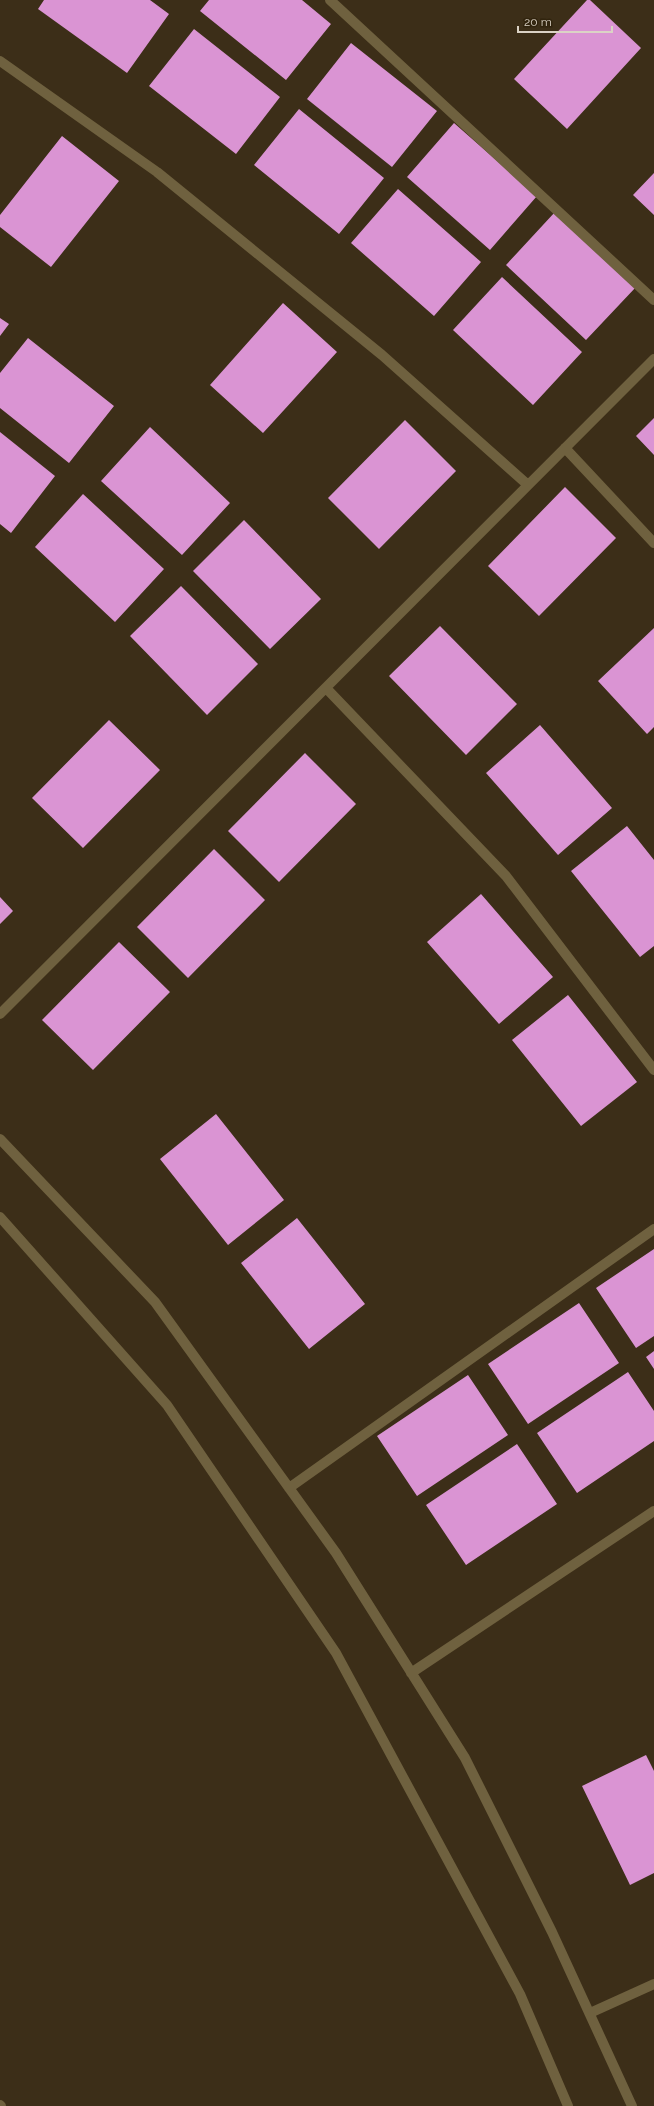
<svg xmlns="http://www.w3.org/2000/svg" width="654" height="2106" font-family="Raleway,sans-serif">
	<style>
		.building { fill: #da94d3 }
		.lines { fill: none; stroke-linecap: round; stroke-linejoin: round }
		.minor { stroke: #6f613f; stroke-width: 10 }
	</style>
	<rect width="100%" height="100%" fill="#3c2e18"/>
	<!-- building -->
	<path class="building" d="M44,0H150L169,14L127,73L38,9Z
		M209,0H302L331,24L286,80L200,11Z
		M587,0H590L641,48L567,129L514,79Z
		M194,29L280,97L236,154L149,86Z
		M351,43L437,111L392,167L307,99Z
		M299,109L384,178L339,234L254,165Z
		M454,123L537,196L490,250L407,177Z
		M62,136L119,181L51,267L0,227V215Z
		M654,173V215L633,195Z
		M398,189L481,262L434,316L351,243Z
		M555,212L636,287L586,340L506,265Z
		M502,277L582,352L533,405L453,330Z
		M283,303L337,352L263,433L210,385Z
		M0,318L9,324L0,336Z
		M28,338L114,406L69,463L0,408V373Z
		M654,418V455L636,436Z
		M405,420L456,471L379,549L328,498Z
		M150,427L230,503L182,555L101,481Z
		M0,432L55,476L11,533L0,524Z
		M565,487L616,538L539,616L488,566Z
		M83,494L164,569L115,622L35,547Z
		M244,520L321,599L270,649L193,571Z
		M181,586L258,664L207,715L130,636Z
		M440,626L517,704L466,755L389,676Z
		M654,628V727L647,734L598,681Z
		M109,720L160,770L83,848L32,798Z
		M540,725L612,808L558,855L486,773Z
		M305,753L356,804L279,882L228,831Z
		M627,826L654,860V946L640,957L571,871Z
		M214,849L265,900L188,978L137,927Z
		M481,894L553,977L499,1024L427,942Z
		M0,897L13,911L0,924Z
		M119,942L170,992L93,1070L42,1020Z
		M568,995L637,1082L581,1126L512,1040Z
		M216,1114L284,1200L228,1245L160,1159Z
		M297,1218L365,1304L309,1349L241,1263Z
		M654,1249V1336L636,1348L596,1288Z
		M579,1303L619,1363L528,1424L488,1364Z
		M654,1351V1369L646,1357Z
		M628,1372L654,1411V1441L577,1493L537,1433Z
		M468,1375L508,1435L417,1496L377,1436Z
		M517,1444L557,1504L466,1565L426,1505Z
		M646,1755L654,1771V1873L630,1885L582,1786Z"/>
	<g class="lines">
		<!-- minor -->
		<path class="minor" d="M330,0L654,300
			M0,61L157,172L382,355L528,485
			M565,448L654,543
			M326,688L506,876L654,1070
			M0,1014L654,359
			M0,1139L155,1302L336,1553L465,1758L552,1932L632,2106
			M0,1217L167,1405L336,1653L520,1994L568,2106
			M289,1488L654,1229
			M411,1673L654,1511
			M590,2013L654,1984
			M0,2105L1,2106"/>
	</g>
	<!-- scale -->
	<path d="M518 26v6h94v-6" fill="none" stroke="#dbd2c5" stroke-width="2"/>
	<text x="524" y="26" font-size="12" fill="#dbd2c5" stroke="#31240e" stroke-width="3" paint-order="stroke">20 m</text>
</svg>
